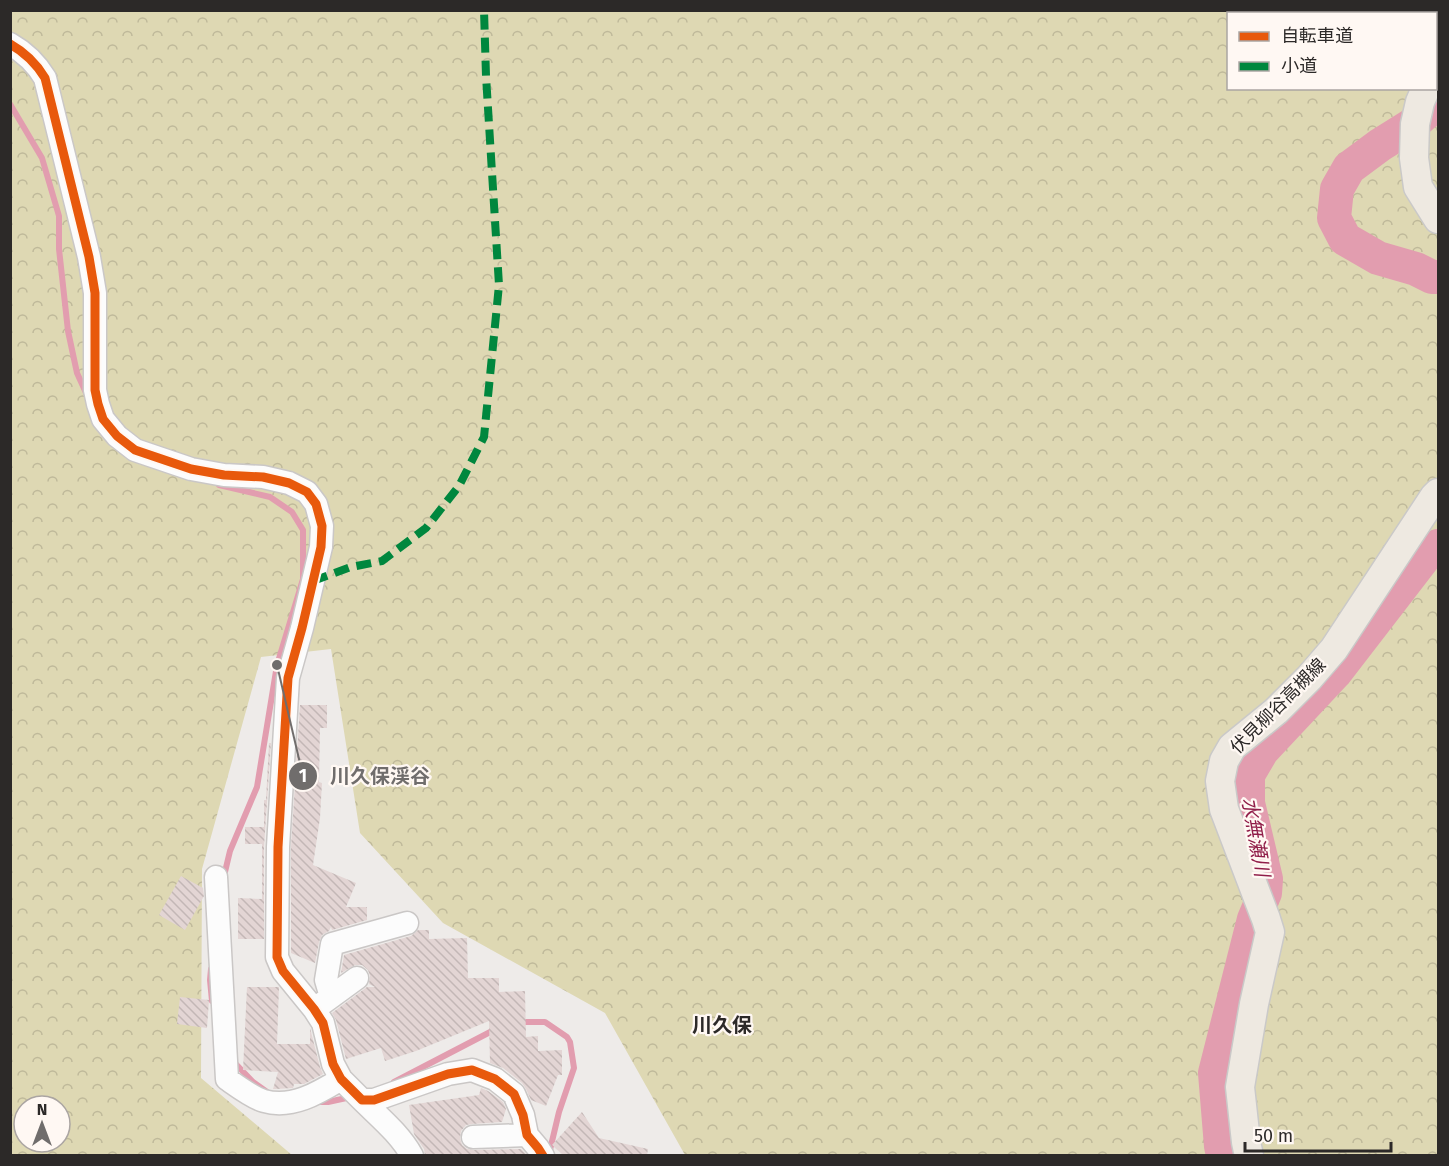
<svg xmlns="http://www.w3.org/2000/svg" width="1449" height="1166" font-family="'Fira Sans','Noto Sans JP',sans-serif">
	<style>
		.forest { fill: url(#forest-crowns); fill-rule: evenodd }
		.lines { fill: none; stroke-linecap: round; stroke-linejoin: round }
		.stream { stroke: #e29daf; stroke-width: 6 }
		.river { stroke: #e29daf; stroke-width: 34 }
		.building { fill: url(#building-back-hatch) }
		.minor-casing { stroke: #cac7c6; stroke-width: 25 }
		.major-casing { stroke: #cac9c8; stroke-width: 31 }
		.minor { stroke: #fcfcfc; stroke-width: 22 }
		.major { stroke: #eee9e1; stroke-width: 28 }
		.quiet { stroke: #00873e; stroke-width: 8; stroke-dasharray: 15 8; stroke-linecap: butt }
		.cycleway-casing { stroke: #fff8f3; stroke-width: 13 }
		.cycleway { stroke: #e8590c; stroke-width: 9 }
		.labels { text-anchor: middle; dominant-baseline: central; stroke-width: 4.5; stroke-linejoin: round; paint-order: stroke }
		.street-label { font-size: 18px; fill: #2c2928; stroke: #fff8f3 }
		.water-label { font-size: 20px; font-style: italic; fill: #901d49; stroke: #fff8f3 }
		.neighbourhood-label { font-size: 20px; font-weight: bold; fill: #2c2928; stroke: #fff8f3 }
		.leader { fill: none; stroke: #706d6c; stroke-width: 2 }
		.callout-dot { fill: #706d6c; stroke: #fff8f3; stroke-width: 2 }
		.mark-label { font-size: 18px; text-anchor: middle; font-weight: bold; fill: #fff }
		.callout-label { font-size: 20px; text-anchor: middle; font-weight: bold; fill: #706d6c; stroke: #fff8f3; stroke-width: 4.5; stroke-linejoin: round; paint-order: stroke }
	</style>
	<defs>
		<pattern id="forest-crowns" width="20" height="18" patternUnits="userSpaceOnUse" patternTransform="scale(1.5)"><rect width="20" height="18" fill="#ded8b3"/><path d="M2 6a3 3 0 1 1 6 0M12 15a3 3 0 1 1 6 0" fill="none" stroke="#bfb99a"/></pattern>
		<pattern id="building-back-hatch" width="6" height="6" patternUnits="userSpaceOnUse" patternTransform="scale(1.5)"><rect width="6" height="6" fill="#e3d5d4"/><path d="M-1 5l2 2M0 0l6 6M5-1l2 2" fill="none" stroke="#c3b7b6"/></pattern>
	</defs>
	<rect width="100%" height="100%" fill="#eeebe9"/>
	<!-- forest -->
	<path class="forest" d="M10,11H1438V1155H685L605,1013L443,923L360,833L331,649L261,657L202,869L201,1078L292,1155H11ZM1228,14H1436V88H1228ZM24,1106H60V1142H24Z"/>
	<g class="lines">
		<!-- stream -->
		<path class="stream" d="M10,104L42,158L59,216V249L68,331L77,373L87,395
			M219,485L270,497L292,512L303,530V579L277,665L257,787L230,851L224,876
			M211,969L210,980L212,1001
			M518,1022H545L567,1037L570,1042L574,1068L559,1112L549,1154
			M232,1060L253,1082L267,1092
			M394,1082L494,1030
			M317,1102H328L351,1097"/>
		<!-- river -->
		<path class="river" d="M1438,102L1412,125L1380,145L1349,168L1337,189L1334,218L1345,239L1378,258L1416,269L1432,277H1438
			M1223,1156L1221,1146L1215,1073L1254,919L1265,893L1266,879L1248,803V775L1262,751L1335,673L1429,551L1438,546"/>
	</g>
	<!-- building -->
	<path class="building" d="M300,705H327V728H320L319,782L322,783L320,818L313,865L356,883L346,907H367V920L332,930L331,927L329,931L322,935L319,942L315,963L291,953V847Z
		M269,743H271L264,847V939H238V898L262,899V844H245V827H264V800H266Z
		M181,876L203,888L204,896L185,930L159,915Z
		M418,930H429V939L467,938L468,978H499V992L525,991L526,1037L538,1036V1051L562,1050V1075H558L546,1106L531,1100L526,1089L522,1083L503,1068L490,1063L489,1021L416,1051L385,1061L381,1048L346,1059L336,1020L332,1013L367,987H375L369,984L370,976L368,970L362,965H355L341,973L344,955L411,936Z
		M247,987H279L277,1044H310V1028L320,1067L323,1074L304,1084H294L293,1088L276,1089H273L278,1072L243,1070Z
		M180,997L209,1000L207,1028L177,1024Z
		M481,1088L488,1091L503,1102L506,1109L502,1122L472,1124L466,1125L461,1131L460,1138L462,1145L467,1149L474,1150L521,1149L527,1155H425L424,1149L414,1134L409,1105L479,1095Z
		M582,1112L599,1138L648,1149L647,1155H563L552,1145Z"/>
	<g class="lines">
		<defs>
			<path id="minor" d="M10,44C26,53 36,63 45,78L89,257L95,293V390L98,404L103,419L117,436L135,450L191,469L224,475L263,477L289,483L307,492L316,504L322,526L321,547L302,628L288,678L278,847L277,957L283,971L314,1009L323,1023L333,1064L341,1079L362,1100H374L448,1074L472,1070L495,1079L514,1094L523,1115L527,1135L538,1148L543,1156
				M216,877L227,1079C237,1086 253,1098 264,1101C292,1109 318,1093 341,1079
				M331,997L326,980L332,944L407,923
				M320,1005L357,978
				M362,1100C379,1117 400,1134 412,1156
				M473,1137L527,1135"/>
			<path id="major" d="M1436,68L1438,62
				M1426,88L1420,102L1415,124L1414,158L1418,187L1438,219
				M1249,1156L1246,1142L1240,1087L1254,1004L1270,932L1266,919L1224,809L1220,781L1224,761L1232,747L1276,711L1309,678L1334,649L1434,497L1438,493"/>
		</defs>
		<!-- minor casing -->
		<use href="#minor" class="minor-casing"/>
		<!-- major casing -->
		<use href="#major" class="major-casing"/>
		<!-- minor -->
		<use href="#minor" class="minor"/>
		<!-- major -->
		<use href="#major" class="major"/>
		<!-- quiet -->
		<path class="quiet" d="M313,581L351,567L382,561L426,528L459,486L484,437L499,285L486,76L484,10"/>
		<defs>
			<path id="cycleway" d="M10,44C26,53 36,63 45,78L89,257L95,293V390L98,404L103,419L117,436L135,450L191,469L224,475L263,477L289,483L307,492L316,504L322,526L321,547L302,628L288,678L278,847L277,957L283,971L314,1009L323,1023L333,1064L341,1079L362,1100H374L448,1074L472,1070L495,1079L514,1094L523,1115L527,1135L538,1148L543,1156"/>
		</defs>
		<!-- cycleway casing -->
		<use href="#cycleway" class="cycleway-casing"/>
		<!-- cycleway -->
		<use href="#cycleway" class="cycleway"/>
	</g>
	<g class="labels">
		<!-- street labels -->
		<g class="street-label">
			<text transform="translate(1278 706) rotate(-45)">伏見柳谷高槻線</text>
		</g>
		<!-- water labels -->
		<g class="water-label">
			<text transform="translate(1256 837) rotate(80)">水無瀬川</text>
		</g>
		<!-- neighbourhood labels -->
		<g class="neighbourhood-label">
			<text x="722" y="1025">川久保</text>
		</g>
	</g>
	<!-- callouts -->
	<path class="leader" d="M277 665L303 776"/>
	<g class="callout-dot">
		<circle cx="277" cy="665" r="6"/>
		<circle cx="303" cy="776" r="15"/>
	</g>
	<g class="mark-label">
		<text x="303" y="782">1</text>
	</g>
	<g class="callout-label">
		<text x="380" y="783">川久保渓谷</text>
	</g>
	<!-- border -->
	<rect width="1449" height="1166" fill="none" stroke="#2c2928" stroke-width="24"/>
	<!-- legend -->
	<rect x="1227" y="12" width="210" height="78" fill="#fff8f3" stroke="#aba5a2" stroke-width="1.5"/>
	<rect x="1239" y="32" width="30" height="9" fill="#e8590c" stroke="#aba5a2" stroke-width="1.5"/>
	<text x="1281" y="42" font-size="18" fill="#2c2928">自転車道</text>
	<rect x="1239" y="62" width="30" height="9" fill="#00873e" stroke="#aba5a2" stroke-width="1.5"/>
	<text x="1281" y="72" font-size="18" fill="#2c2928">小道</text>
	<!-- north arrow -->
	<g transform="translate(42 1124)"><circle r="28" fill="#fff8f3" stroke="#aba5a2" stroke-width="1.5"/>
	<path d="M0-4.5L10 22L0 15L-10 22Z" fill="#706d6c"/>
	<text y="-9" font-size="16" font-weight="bold" text-anchor="middle" fill="#2c2928">N</text>
	</g>
	<!-- scale -->
	<path d="M1245 1142v9h146v-9" fill="none" stroke="#2c2928" stroke-width="3"/>
	<text x="1254" y="1142" font-size="18" fill="#2c2928" stroke="#fff8f3" stroke-width="4.5" paint-order="stroke">50 m</text>
</svg>
